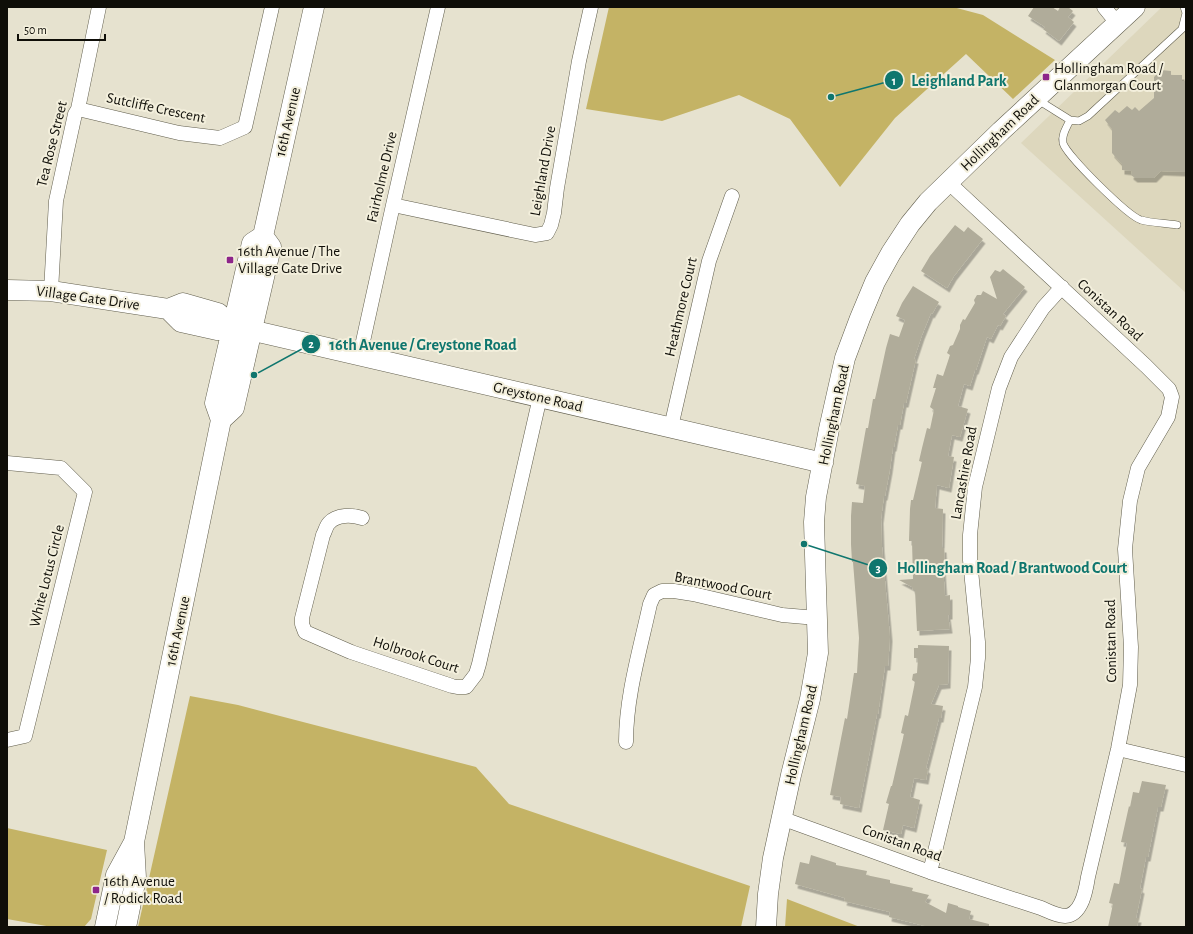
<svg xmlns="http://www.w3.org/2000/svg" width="1193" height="934" font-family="'Alegreya Sans',sans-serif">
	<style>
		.built { fill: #ddd7bd }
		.green { fill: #c4b365 }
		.building { fill: #b0ac9a; filter: url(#shadow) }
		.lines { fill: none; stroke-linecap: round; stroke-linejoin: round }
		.lane-casing { stroke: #615e4d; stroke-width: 8 }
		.street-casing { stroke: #615e4d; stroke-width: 15 }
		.secondary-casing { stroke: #615e4d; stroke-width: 21 }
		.lane { stroke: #fff; stroke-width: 7 }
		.street { stroke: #fff; stroke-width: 14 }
		.secondary { stroke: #fff; stroke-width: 20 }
		.poi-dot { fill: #8d258a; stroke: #f3efdc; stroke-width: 1.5 }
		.labels { text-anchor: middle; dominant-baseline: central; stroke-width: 4; stroke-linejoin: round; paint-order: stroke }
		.poi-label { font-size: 15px; fill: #0f0e08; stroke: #f3efdc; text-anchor: start }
		.street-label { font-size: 15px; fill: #0f0e08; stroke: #f3efdc }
		.leader { fill: none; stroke: #0f766e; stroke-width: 1.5 }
		.callout-dot { fill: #0f766e; stroke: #f3efdc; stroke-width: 1.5 }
		.mark-label { font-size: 12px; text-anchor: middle; font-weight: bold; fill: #fff }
		.callout-label { font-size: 16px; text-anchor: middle; font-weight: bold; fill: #0f766e; stroke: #f3efdc; stroke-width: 4; stroke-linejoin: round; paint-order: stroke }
	</style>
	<defs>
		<filter id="shadow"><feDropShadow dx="2.5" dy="4.5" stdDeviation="0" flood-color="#0004"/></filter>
	</defs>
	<rect width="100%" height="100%" fill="#e6e2cf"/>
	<!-- built -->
	<path class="built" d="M1162,7H1186V293L1021,143Z"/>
	<!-- green -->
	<path class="green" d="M609,7H953L983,15L1055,60L1013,99L966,54L895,118L840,187L790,119L739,95L662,121L586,109Z
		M190,696L238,705L476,767L509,804L750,886L741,927H138Z
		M7,828L107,850L91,919L84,927H52L7,919Z
		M787,899L860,927H785Z"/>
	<!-- building -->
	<path class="building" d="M1034,7H1052L1058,11L1060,7H1068L1073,11L1068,17L1074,22L1059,41L1043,29L1045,27L1028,16Z
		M1161,70L1171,71V75H1182V81H1186V172L1161,171L1154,178H1135L1131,175L1132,171L1122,170V164L1112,153V129L1105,120L1115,110L1119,113L1127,106L1132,110L1135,107L1139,111L1154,98V77Z
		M955,225L964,232L968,227L983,239L954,276L947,288L921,271L930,256Z
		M1003,269L1025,287L1003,314L1006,316L1000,326L998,325L991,339L987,337L976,370H975L970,386L964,384L958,406L968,409L960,437L952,435L948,456L954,457L949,488L937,485L935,508L943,509L942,548H944L945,567H943L945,596L950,595V615H948L950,629L917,631L915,590H913L912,587L899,580L913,579L912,541H909L910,509L911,500H913L922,462L919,461L922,448L927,428L930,429L934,410L930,407L936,388H933L937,374L943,376L950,355L947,353L950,346L953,345L960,329V325L963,319L965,320L975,303L974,300L977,295H981L983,291L997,299L990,277L995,270L1000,272Z
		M913,286L939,302L932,314L931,313L922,335L914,359H916L906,403H904L900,425H898L894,447H893L890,469L885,496H884L881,519L882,547L890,637L888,666H885L878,714H877L859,808L840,804L841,797L830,795L845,718L847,719L854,673H857L859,638L853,562H852L851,544V516L852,502L863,503L865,486L856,484L866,428H868L873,399H875L886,348L890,334L899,337L905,320L896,316L902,303Z
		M918,645L949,646L948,684L939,685L931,704L943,706L941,718H939L926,768L928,769L926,780L914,778L910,797L920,800L914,828L903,825L901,834L883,830L889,804L886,803L891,786H892L904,734L901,733L905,715L908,716L915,682L912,680L913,674L917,673L918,658H914V648H918Z
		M1142,781L1166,785L1161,807H1158L1148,857H1146L1140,888L1142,889L1136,918H1139L1137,927H1108L1113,904L1109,903L1114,883L1119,884L1127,843L1121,842L1129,806L1130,807L1133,792L1139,793Z
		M811,855L836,863V865L867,871L866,875L890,880V883L913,888L912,891L929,895L925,902L946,913L948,903L958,906V907L971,911L969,919L989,924V927H929L889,917L890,912L844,901L845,898L795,884L800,862L809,864Z"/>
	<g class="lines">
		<defs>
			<path id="lane" d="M1038,100L1070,120L1079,121L1088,116L1182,29L1186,13L1184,7
				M1070,120C1067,127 1061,135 1063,143C1066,155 1128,216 1141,220C1152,223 1165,223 1177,225"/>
			<path id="street" d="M1104,7L1117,23
				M78,109L179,133L220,138L245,127L272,7
				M393,205L535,235L547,233L551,225L554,213L557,188L579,61L591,7
				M51,291L56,201L75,114L78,109L99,7
				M360,355L393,205L438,7
				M671,427L709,261L732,196
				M7,463L61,468L85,492L25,736L7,740
				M362,518C352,515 337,514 329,523C326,526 325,532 323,535L302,618V624L305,632L351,652L452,686L457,687H466L476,674L479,664L540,397
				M626,742C626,696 640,650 650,604L654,595L662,591H674L693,594L782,615L817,618
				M1118,749L1186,765
				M781,818L930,872L1041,908C1048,911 1057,916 1065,916C1082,915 1086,890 1088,877L1118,749L1130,685L1131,647L1125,549L1130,501L1138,468L1168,417L1172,397L1169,389L1146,366L948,182
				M930,872L975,687L978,658V642L970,560V535L975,487L999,388L1011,357L1043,308L1062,287"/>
			<path id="secondary" d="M7,290L51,291L168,309L183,303L218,313L233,326L823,463
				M168,309L181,322L217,330L233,326
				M221,420L234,408L271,247L263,236
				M105,927L116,875L134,842
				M126,927L136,878L134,842L221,420L215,403L252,243L263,236L314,7
				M766,927L768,894L773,858L791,775L810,699L818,653L814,522L816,497L829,429L845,358L860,318L875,282L891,253L910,224L928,202L1001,131L1135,7"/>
		</defs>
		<!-- lane casing -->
		<use href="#lane" class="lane-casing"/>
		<!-- street casing -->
		<use href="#street" class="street-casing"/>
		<!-- secondary casing -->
		<use href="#secondary" class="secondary-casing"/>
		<!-- lane -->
		<use href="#lane" class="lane"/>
		<!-- street -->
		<use href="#street" class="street"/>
		<!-- secondary -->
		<use href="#secondary" class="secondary"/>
	</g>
	<!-- markers -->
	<g class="poi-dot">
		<rect x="1042" y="73" width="8" height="8" rx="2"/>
		<rect x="226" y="256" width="8" height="8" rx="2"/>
		<rect x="92" y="886" width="8" height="8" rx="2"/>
	</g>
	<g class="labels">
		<!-- poi labels -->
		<g class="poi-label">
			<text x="1054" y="68">Hollingham Road /<tspan x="1054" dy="17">Glanmorgan Court</tspan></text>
			<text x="238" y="251">16th Avenue / The<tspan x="238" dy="17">Village Gate Drive</tspan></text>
			<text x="104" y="881">16th Avenue<tspan x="104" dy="17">/ Rodick Road</tspan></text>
		</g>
		<!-- street labels -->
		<g class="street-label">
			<text transform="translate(156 108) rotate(12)">Sutcliffe Crescent</text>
			<text transform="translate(288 122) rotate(-77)">16th Avenue</text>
			<text transform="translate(1000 133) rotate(-44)">Hollingham Road</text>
			<text transform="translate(52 144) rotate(-76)">Tea Rose Street</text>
			<text transform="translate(543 171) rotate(-80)">Leighland Drive</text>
			<text transform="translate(382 177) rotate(-77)">Fairholme Drive</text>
			<text transform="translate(88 298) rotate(8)">Village Gate Drive</text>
			<text transform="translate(681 307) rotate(-77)">Heathmore Court</text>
			<text transform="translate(1110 310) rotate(43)">Conistan Road</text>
			<text transform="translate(538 397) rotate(13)">Greystone Road</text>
			<text transform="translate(834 415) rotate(-78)">Hollingham Road</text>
			<text transform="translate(964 473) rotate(-80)">Lancashire Road</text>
			<text transform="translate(47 576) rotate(-76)">White Lotus Circle</text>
			<text transform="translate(723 586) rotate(11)">Brantwood Court</text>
			<text transform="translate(178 631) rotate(-78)">16th Avenue</text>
			<text transform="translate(1111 641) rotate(-91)">Conistan Road</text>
			<text transform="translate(416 655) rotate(18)">Holbrook Court</text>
			<text transform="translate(801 735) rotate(-77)">Hollingham Road</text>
			<text transform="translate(902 843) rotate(20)">Conistan Road</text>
		</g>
	</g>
	<!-- callouts -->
	<path class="leader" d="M831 97L894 80M254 375L311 344M804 544L878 568"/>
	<g class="callout-dot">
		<circle cx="831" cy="97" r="4"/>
		<circle cx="254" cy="375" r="4"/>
		<circle cx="804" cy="544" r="4"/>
		<circle cx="894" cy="80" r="10"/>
		<circle cx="311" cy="344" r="10"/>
		<circle cx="878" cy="568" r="10"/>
	</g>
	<g class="mark-label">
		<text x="894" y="85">1</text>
		<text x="311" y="348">2</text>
		<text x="878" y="572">3</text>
	</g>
	<g class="callout-label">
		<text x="959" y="86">Leighland Park</text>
		<text x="423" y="350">16th Avenue / Greystone Road</text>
		<text x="1012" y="573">Hollingham Road / Brantwood Court</text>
	</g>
	<!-- border -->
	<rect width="1193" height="934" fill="none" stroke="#0f0e08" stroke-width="16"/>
	<!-- scale -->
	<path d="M18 34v6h87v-6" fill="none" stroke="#0f0e08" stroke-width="2"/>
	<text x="24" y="34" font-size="12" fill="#0f0e08" stroke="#f3efdc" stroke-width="3" paint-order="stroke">50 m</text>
</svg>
